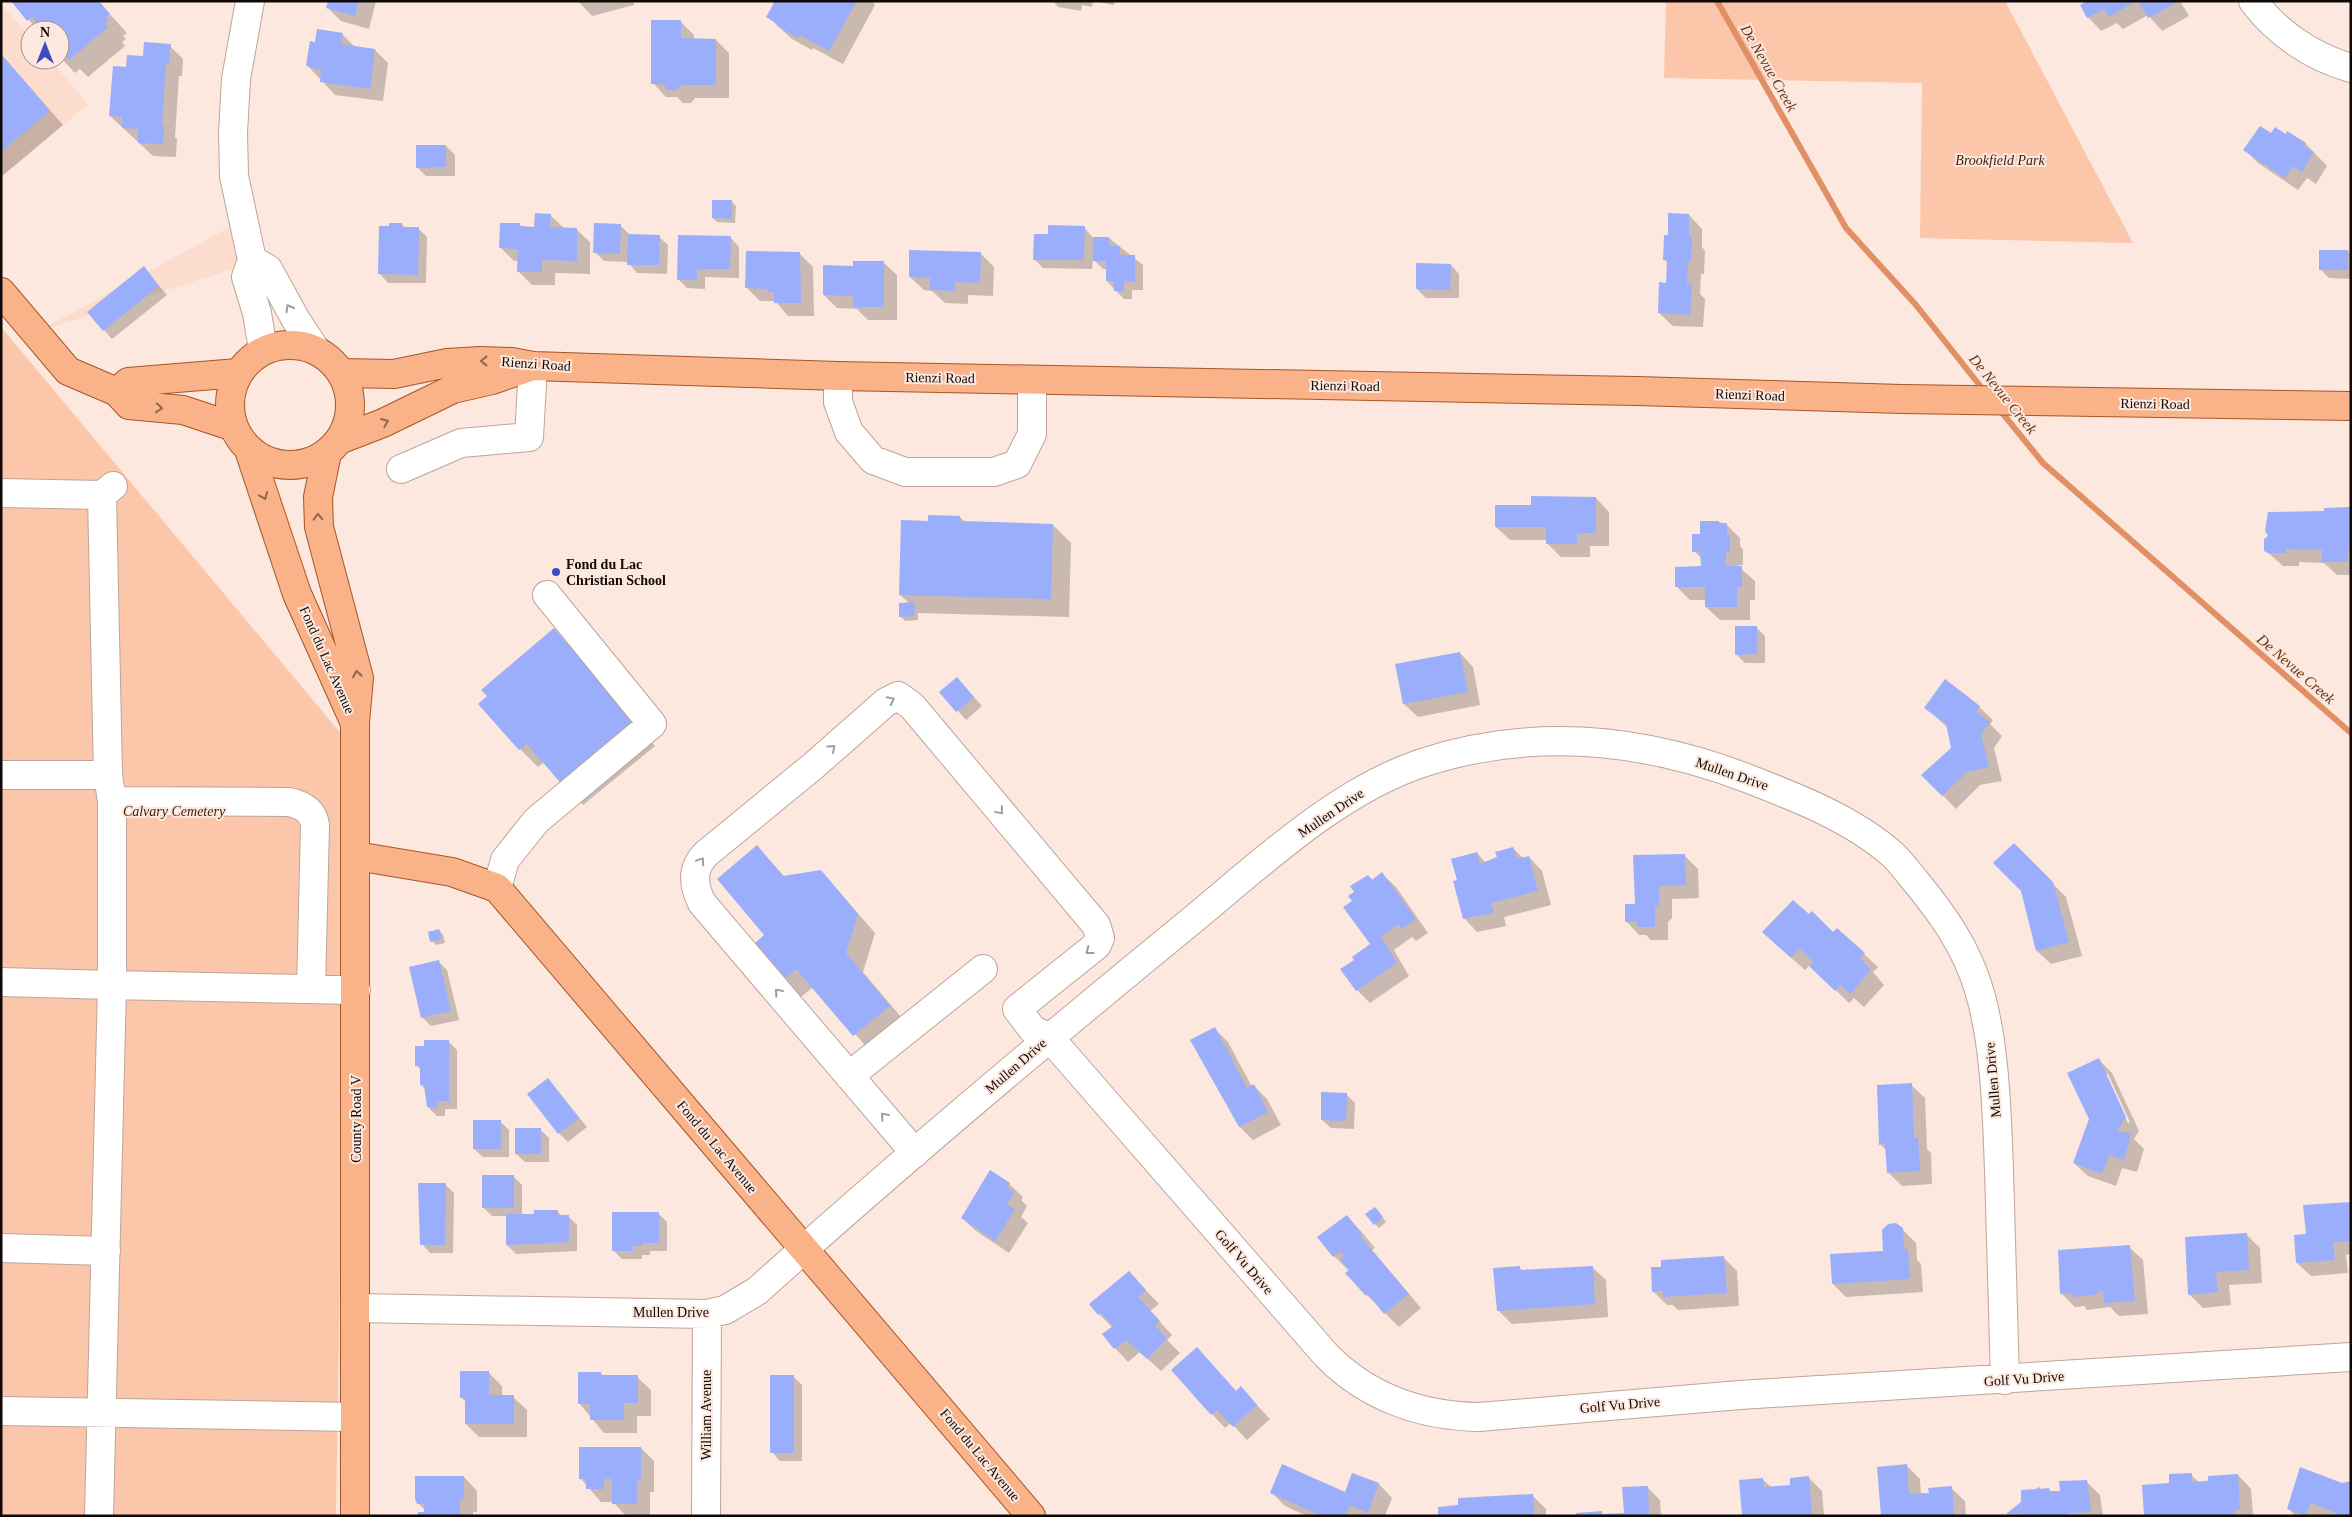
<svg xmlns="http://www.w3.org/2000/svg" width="2352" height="1517" font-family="'Times New Roman',serif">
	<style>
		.built { fill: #fcdccc }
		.green { fill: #fcc6aa }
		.shadow { fill: #0003; fill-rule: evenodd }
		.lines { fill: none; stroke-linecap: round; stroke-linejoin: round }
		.stream { stroke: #e19065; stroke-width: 6 }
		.building { fill: #9aaefc }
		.minor-casing { stroke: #bda599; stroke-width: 30 }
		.major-casing { stroke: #a65627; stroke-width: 30 }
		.minor { stroke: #fff; stroke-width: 28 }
		.major { stroke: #fab288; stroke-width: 28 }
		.oneway { stroke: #a09d9b }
		.oneway2 { stroke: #91664e }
		.poi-dot { fill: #3f4cc0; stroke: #fce8de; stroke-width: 2 }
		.labels { text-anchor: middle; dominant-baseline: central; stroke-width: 4; stroke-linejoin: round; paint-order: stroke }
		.park-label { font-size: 14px; font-style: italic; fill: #41200e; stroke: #fce8de }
		.street-label { font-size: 14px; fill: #110906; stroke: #fce8de }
		.poi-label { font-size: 14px; font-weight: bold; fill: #110906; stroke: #fce8de; text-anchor: start }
		.water-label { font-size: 15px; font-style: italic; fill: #693415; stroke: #fce8de }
	</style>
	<rect width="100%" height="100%" fill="#fce8de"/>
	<!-- built -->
	<path class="built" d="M1,4L30,37V60H50L88,104L1,177Z
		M243,220L251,263L34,333L50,325Z"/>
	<!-- green -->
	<path class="green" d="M1666,1H2005L2133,243L1920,238L1922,83L1664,78Z
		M1,327L348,742L336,1516H1Z"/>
	<!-- shadow -->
	<path class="shadow" d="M12,1H98L127,33L123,36L126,39L122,42L125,46L88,77L80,69L75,73L60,57V30H38Z
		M330,1H376L369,29L341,21L328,8Z
		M578,1H633L634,5L592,16Z
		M800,1H872L875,5L843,64L813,48L812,50L792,39L768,17Z
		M1053,1H1093L1092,7L1082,5L1081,11L1058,7Z
		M1094,1H1114V5Z
		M2090,1H2180L2189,16L2162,31L2148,15L2123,29L2117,23L2101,31L2088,17Z
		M680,21L694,35V40H716L729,53V98H695L691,103H683L677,97H666L653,83Z
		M342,34L355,47L375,50L388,63L383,101L335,95L307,65L316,43Z
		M170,46L183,59L182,76H179L175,137L177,139L176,157L153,156L110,116L127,69Z
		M1,54L63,125L1,177Z
		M2288,133L2306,144L2327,166L2316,184L2307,178L2298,190L2258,163L2245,150L2272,135L2286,136Z
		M446,146L455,155V176H426L417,167Z
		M732,202L736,206L735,223L717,222L713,218Z
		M550,215L564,228L576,229L590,242V274L555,273V285H532L518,271L519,261H514L500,247L520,225L523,227L535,228Z
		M1689,215L1702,229V247L1705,251L1704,274H1701L1700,294L1705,299L1703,327L1673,326L1659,313L1667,284L1668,264L1665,260L1669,236Z
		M402,224L405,228H418L427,237L426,283H388L380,274Z
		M620,225L629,234L659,237L668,245L667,274L637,273L628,262L604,261L595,252Z
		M1084,227L1093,238H1109L1143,265V290H1132V299H1124L1115,290L1107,281V269H1103L1093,259L1092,269L1043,268L1035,260L1049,235Z
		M731,238L739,247V278L705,277V289L687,288L678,279Z
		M2348,251L2351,254V279L2329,278L2320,269Z
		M799,253L813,267L814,316H788L775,301H760L747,288Z
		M980,253L994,267L993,296L968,295V304L945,303L932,291L924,290L910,277Z
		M883,262L897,275V320H868L857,309L837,308L824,295Z
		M1451,265L1459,274V298H1426L1417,289Z
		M144,268L167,295L112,339L104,330Z
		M1596,498L1609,512V546H1590V557H1561L1547,543V540H1510L1496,527L1532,506Z
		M2351,509V575H2337L2324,563L2299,562V566H2283L2265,550L2325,512Z
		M960,517L966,523L1053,525L1071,543L1069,617L918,613V620L905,621L901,617L909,603L900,595L930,522Z
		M1719,522L1727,525L1740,538V546L1743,549V565H1739V567L1755,581V600H1750V620H1720L1706,607V600H1690L1676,586L1702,567V559L1694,551L1702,535Z
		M1756,627L1765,636V663H1745L1736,654Z
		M554,630L572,648L655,746L583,805L544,762L538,767L520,749Z
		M1460,653L1473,667L1480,705L1418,717L1404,704Z
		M965,687L982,706L966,720L941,692Z
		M1979,707L1993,720L1990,724L2002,736L1994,748L2002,781L1980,785L1956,809L1923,775L1952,749L1948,728L1926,708Z
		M2014,845L2066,897L2082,956L2051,964L2037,951Z
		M757,847L785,877L821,871L875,933L863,972L907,1024L872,1053L813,987L801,997L783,979L766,935Z
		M1513,848L1523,858L1529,857L1542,871L1551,905L1504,917L1506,926L1477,932L1464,918L1458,881L1477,853L1486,863Z
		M1685,856L1698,869L1699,898L1672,899V918L1668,922V940H1651L1646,935H1639L1626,921L1636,905Z
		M1382,874L1396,887L1428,933L1416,941L1412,937L1394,950L1409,976L1370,1003L1357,990L1356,960L1371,944L1353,901L1356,892L1368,876L1373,880Z
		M1810,916L1833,933L1837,929L1878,967L1873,972L1884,985L1864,1007L1854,998L1849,1003L1810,965L1805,970L1777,945Z
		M439,930L443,935L445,943L436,945L432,941Z
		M438,961L447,970L459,1020L431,1026L423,1018Z
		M1215,1029L1228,1042L1252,1087L1254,1086L1267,1099L1281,1125L1253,1140L1240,1127Z
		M448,1041L457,1050V1109H445V1116H437L428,1107L426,1090L421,1085V1070L416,1065L426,1047Z
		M2099,1060L2112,1073L2139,1131L2134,1139L2144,1149L2137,1172L2122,1168L2116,1186L2088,1176L2074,1163L2090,1119ZM2105,1074H2108L2130,1122L2128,1123Z
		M548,1079L587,1127L568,1142L559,1133Z
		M1911,1085L1925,1098L1927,1149L1931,1153L1932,1184L1902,1186L1888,1172L1887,1151L1880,1144Z
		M1346,1094L1355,1103L1354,1129L1331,1128L1322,1120Z
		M500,1121L509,1130V1157H483L474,1149Z
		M540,1129L549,1138V1162H525L516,1154Z
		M513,1176L522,1185V1215L557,1211L562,1216H568L577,1225V1251L516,1254L507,1245V1216H492L483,1207Z
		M445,1184L454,1193L453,1253H430L422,1244Z
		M1009,1184L1023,1197L1021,1200L1027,1206L1021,1217L1028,1223L1009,1253L976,1231L962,1218Z
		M2351,1203V1254L2346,1255L2348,1273L2311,1276L2297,1263L2307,1235Z
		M1379,1212L1386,1222L1379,1228L1375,1224Z
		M658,1213L667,1222V1251H650V1255H642V1259H622L613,1250Z
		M1346,1216L1360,1230L1375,1248L1372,1250L1421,1308L1399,1327L1367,1295L1347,1273L1349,1271L1334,1256Z
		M1902,1229L1916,1243L1917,1260L1921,1264L1923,1292L1846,1297L1833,1284L1884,1252Z
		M2246,1234L2260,1248L2262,1283L2229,1285L2231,1305L2203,1308L2189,1294Z
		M2129,1247L2143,1260L2148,1314L2119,1316L2110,1307L2087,1310L2084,1306L2075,1307L2062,1294Z
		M1724,1258L1737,1271L1739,1306L1678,1310L1673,1305H1667L1653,1291Z
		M1519,1267L1523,1271L1592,1267L1606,1280L1608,1317L1512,1324L1498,1310Z
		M1129,1273L1159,1304L1150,1311L1172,1335L1167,1340L1180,1353L1161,1371L1140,1352L1128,1362L1115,1348L1113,1328L1099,1314Z
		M1197,1349L1237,1392L1241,1388L1270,1419L1247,1440L1231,1423L1225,1428L1212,1414Z
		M488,1372L502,1386V1397H513L527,1410V1437H479L466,1424V1402L461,1397Z
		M601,1373L604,1377H637L651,1390V1416H637V1433H604L579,1403Z
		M793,1376L802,1385V1461H780L772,1452Z
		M641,1448L654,1461V1492H650V1516H626L613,1502H601L581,1479Z
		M1907,1466L1920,1479L1921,1495L1951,1488L1965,1501L1966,1516H1882Z
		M2301,1469L2351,1516H2295L2288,1508Z
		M1353,1474L1379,1484L1392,1498L1385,1516H1307L1285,1506L1272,1493H1345Z
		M2191,1475L2199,1482L2238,1475L2251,1489L2253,1516H2146L2170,1484Z
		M464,1477L477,1491V1512H473V1516H419L425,1513V1510L418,1503Z
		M1809,1478L1822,1491L1824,1516H1744L1762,1479L1771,1487L1791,1486Z
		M2086,1481L2100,1495L2103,1516L2007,1514L2041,1490L2061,1492Z
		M1647,1487L1660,1500L1661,1516H1577L1601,1512L1604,1515L1625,1514Z
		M1533,1496L1546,1509V1516H1439L1460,1507Z"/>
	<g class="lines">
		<!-- stream -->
		<path class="stream" d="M1717,1L1846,228L1916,305L1985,392
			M1999,409L2043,463L2351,733"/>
	</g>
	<!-- building -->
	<path class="building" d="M11,1H99L110,14L106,17L109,20L105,24L108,27L69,60L62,51L60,53V30H44L32,17L27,21Z
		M328,1H359L355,16L326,8Z
		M775,1H857L829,51L800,35L798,38L777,26L778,24L766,17Z
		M2087,1H2136L2109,17L2104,9L2087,18L2080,5Z
		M2138,1H2175L2176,3L2148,18Z
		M651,20H681V38L716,39V85H681L677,90H668L663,84H651Z
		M317,29L343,33L341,44L375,49L370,89L320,82L321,70L306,66L310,41L315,42Z
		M144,42L171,44L169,64L166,63L162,124H164L163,144L138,143V129L122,128V117L109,116L113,66L126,67L127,55L143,56Z
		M1,54L50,111L1,152Z
		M2260,126L2271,133L2275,127L2286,134L2287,131L2306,143L2304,146L2314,152L2302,172L2293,166L2285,178L2243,150Z
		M416,145H446V167L416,168Z
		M712,200H732V219L712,218Z
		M535,213L551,214L550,227L577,228V261L542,260V272H517L518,249L499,248L500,223H520V226L534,227Z
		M1668,213L1689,214V236H1692L1691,261H1688L1687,284H1692L1690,315L1658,313L1659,282L1666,283L1667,260H1663L1664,235H1668Z
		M389,223H402V227H419L418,275L378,274L379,226H389Z
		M594,223L621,224L620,254L593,253Z
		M1048,225L1085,226L1084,260H1033L1034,234H1048Z
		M628,234L660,235L659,265H627Z
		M678,235L731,236L730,269H697V280H677Z
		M1093,237H1109V246H1120V255H1135V282L1124,281V291H1114V281H1106V261H1093Z
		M909,250L981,252L980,283L955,282V291L930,290V278L909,277Z
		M2319,250H2348V270H2319Z
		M746,251L800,252L801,303H774V292H768V289L745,288Z
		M853,261H884V307H854L853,296L823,295V265L853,266Z
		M1416,263L1451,264L1450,290L1416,289Z
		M144,266L159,286L103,331L87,312Z
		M1531,496L1596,497V533H1577V544H1546V527H1495V505H1531Z
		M2351,507V550H2348V562H2322V550L2286,549V553H2268L2264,551V539L2268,536L2265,531L2268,512L2324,511V508Z
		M928,515L960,516V521L1053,524L1051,599L899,595L901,520L928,521Z
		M1700,521H1719V523H1727V534H1730V552H1726V566H1742V587H1737V607H1705V587H1675V567L1701,566L1700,552H1692V534H1700Z
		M914,602L915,616L899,617V603Z
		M1735,626H1757V654L1735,655Z
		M554,628L638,727L565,788L527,744L519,750L478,704L487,696L481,690Z
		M1460,652L1468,692L1403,704L1395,664Z
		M957,677L974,697L956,712L939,692Z
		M1945,679L1980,706L1976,712L1990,722L1981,734L1989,767L1967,772L1942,796L1921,775L1951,748L1946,724L1924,708Z
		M2014,843L2053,882L2069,942L2036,951L2021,891L1993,863Z
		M757,845L783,876L821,870L858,914L846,953L890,1006L853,1036L796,969L783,980L753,945L764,935L717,879Z
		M1513,847L1517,859L1529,856L1538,891L1491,903L1494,913L1463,919L1453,881L1457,880L1451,859L1477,852L1480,864L1497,857L1495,852Z
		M1685,854L1686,885L1659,886V904L1655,908V927H1637V922H1625V904H1635L1633,855Z
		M1382,872L1416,919L1402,929L1398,924L1381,937L1397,963L1356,991L1340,969L1354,960L1352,957L1370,944L1343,907L1352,901L1348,896L1354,892L1350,886L1368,875L1372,880Z
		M1793,900L1809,914L1812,911L1833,932L1837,928L1865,953L1860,958L1871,970L1850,994L1840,985L1835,991L1809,966L1814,962L1799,948L1791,958L1762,932Z
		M439,929L442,939L430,942L428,932Z
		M439,960L451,1011L421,1018L409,967Z
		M1215,1027L1247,1088L1254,1084L1268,1112L1239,1127L1190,1040Z
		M424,1040H449V1101H437V1107H427L424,1085H420V1066H415V1046H424Z
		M2099,1058L2126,1117L2117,1131L2131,1134L2124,1160L2109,1155L2102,1174L2073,1163L2089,1119L2067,1073Z
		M548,1078L579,1118L558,1134L527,1094Z
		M1912,1083L1914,1138H1918L1920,1171L1887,1173L1885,1144L1879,1145L1877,1085Z
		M1321,1092L1347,1093L1346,1121L1321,1120Z
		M473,1120H501V1149H473Z
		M515,1128H541V1154H515Z
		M990,1170L1010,1183L1007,1188L1015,1192L1007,1204L1015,1209L995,1241L961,1218Z
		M482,1175H514V1208H482Z
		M418,1183H446L445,1245H420Z
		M2351,1202V1241L2333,1242L2335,1260L2296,1263L2294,1235L2306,1234L2303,1205Z
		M1375,1207L1383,1217L1374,1225L1365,1214Z
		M534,1210H558V1215H569V1242L506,1245V1214H534Z
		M612,1212H659V1243H642V1246H633V1251H612Z
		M1347,1215L1362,1234L1360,1236L1409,1294L1384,1314L1368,1294L1366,1296L1345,1273L1349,1270L1340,1259L1344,1256L1341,1251L1333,1257L1317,1237Z
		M1896,1223L1903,1228L1904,1249H1908L1910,1279L1832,1284L1830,1254L1883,1251L1882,1230L1888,1224Z
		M2247,1233L2249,1270L2216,1272L2218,1292L2188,1295L2185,1237Z
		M2130,1245L2135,1301L2104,1303L2103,1291L2098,1292V1294L2073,1297L2072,1293L2060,1294L2058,1250Z
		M1724,1256L1727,1293L1663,1297V1291L1652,1292L1651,1267H1661V1260Z
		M1520,1266V1270L1593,1266L1595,1304L1497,1311L1493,1268Z
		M1129,1271L1146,1290L1138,1297L1160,1321L1155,1325L1167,1339L1147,1359L1126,1340L1114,1349L1102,1334L1113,1326L1101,1313L1098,1315L1089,1304Z
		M1197,1347L1236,1391L1241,1386L1257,1405L1233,1427L1217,1410L1211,1415L1171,1370Z
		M460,1371H489V1395H514V1424H465V1398H460Z
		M578,1372H601V1375H638V1403H624V1420H590V1404H578Z
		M770,1375H794V1453H770Z
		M579,1447H641V1479H637V1504H612V1479H604V1489H586V1479H579Z
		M1282,1464L1345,1492L1352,1473L1379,1483L1368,1513L1350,1505L1345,1516H1322L1270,1493Z
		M1907,1464L1909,1494L1929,1493L1928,1488L1952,1486L1954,1516H1881L1877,1467Z
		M2300,1467L2342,1483L2351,1481V1516H2335L2337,1513L2311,1503L2305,1516L2287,1509Z
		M2192,1473V1482L2208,1481V1476L2238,1474L2240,1510H2234L2235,1516H2144L2142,1485L2169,1483V1474Z
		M415,1476H464V1499H460V1516H418V1512H424V1504H417L415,1499Z
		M1809,1476L1812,1516H1742L1739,1480L1763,1478L1764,1487L1790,1485V1478Z
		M2087,1480L2091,1512L2068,1513V1516L2006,1514L2021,1502V1490L2036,1489L2039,1487L2041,1489L2049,1488L2050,1491H2060L2059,1481Z
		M1648,1486L1649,1516H1576V1513L1602,1511V1514L1624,1513L1622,1487Z
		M1533,1494L1534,1516H1438V1507L1458,1505V1498Z"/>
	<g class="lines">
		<defs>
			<path id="minor" d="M250,1L236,79L233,133L234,176L252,260L246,277L257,313L263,350
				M2253,1C2277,33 2312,57 2351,68
				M252,260L268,269L296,320L315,349
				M838,376V402L849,432L873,460L905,472H994L1017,464L1032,434V380
				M401,469L461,443L529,437L533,366
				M113,486L102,495L108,775L112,801L289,802C303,805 313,811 315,825L311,989
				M1,493L102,495
				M1,775H108
				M497,888L505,860L536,821L652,724L547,595
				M1,982L112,985V801
				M849,1076L983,969
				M915,1153L702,903C693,885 691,868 707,853L812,767L886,702L898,696L912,706L1096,925L1100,938L1097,945L1017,1009L1033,1030L1049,1037L1326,1355C1367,1397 1421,1416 1479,1417L1740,1395L2351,1357
				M1,1248L106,1251
				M355,1308L707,1314L725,1310L757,1291C895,1167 1036,1048 1179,931C1252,872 1332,793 1422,763C1532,727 1643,738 1749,779C1798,798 1852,819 1892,854C1902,863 1909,874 1917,883C1944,916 1967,949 1979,990C1995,1042 1997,1115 1999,1170C2001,1240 2003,1310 2005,1380
				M1,1411L355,1417
				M99,1516L112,985L356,990
				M706,1516L707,1314"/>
			<path id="major" d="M1,292L68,371L117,392L129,405L183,410L234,427
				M230 405a60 60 0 1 1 120 0a60 60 0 1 1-120 0Z
				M342,373L394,374L447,363L480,361L512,362L533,366L838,376L1637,391L1902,399L2351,406
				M117,392L128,382L238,373
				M339,440L383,423L453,389L492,380L527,368
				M249,450L297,594L354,721
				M327,453L318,497L319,527L359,678L355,722V1516
				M356,856L452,872L497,888L1031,1516"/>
		</defs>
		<!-- minor casing -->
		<use href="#minor" class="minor-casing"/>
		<!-- major casing -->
		<use href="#major" class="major-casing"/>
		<!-- minor -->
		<use href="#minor" class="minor"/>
		<!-- major -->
		<use href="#major" class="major"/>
	</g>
	<!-- one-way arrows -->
	<defs><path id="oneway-chevron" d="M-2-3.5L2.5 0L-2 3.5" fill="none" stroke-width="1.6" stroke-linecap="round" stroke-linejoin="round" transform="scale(1.25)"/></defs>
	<g class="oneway">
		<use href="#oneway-chevron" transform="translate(289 308) rotate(-120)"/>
		<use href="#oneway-chevron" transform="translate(891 700) rotate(-26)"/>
		<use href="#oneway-chevron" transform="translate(832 748) rotate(-42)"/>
		<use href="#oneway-chevron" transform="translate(1000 811) rotate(50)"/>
		<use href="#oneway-chevron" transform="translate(701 861) rotate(-56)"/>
		<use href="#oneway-chevron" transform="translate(1089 951) rotate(143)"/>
		<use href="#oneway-chevron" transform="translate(778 992) rotate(-131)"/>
		<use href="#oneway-chevron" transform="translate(884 1116) rotate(-131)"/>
	</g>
	<g class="oneway2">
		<use href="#oneway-chevron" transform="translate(484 361) rotate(180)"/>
		<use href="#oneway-chevron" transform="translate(159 408) rotate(5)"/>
		<use href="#oneway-chevron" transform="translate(385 422) rotate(-23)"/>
		<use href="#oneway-chevron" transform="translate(264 496) rotate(68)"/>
		<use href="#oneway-chevron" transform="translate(318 517) rotate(-92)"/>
		<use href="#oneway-chevron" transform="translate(357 674) rotate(-99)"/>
	</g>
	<!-- markers -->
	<circle class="poi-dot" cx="556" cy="572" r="5"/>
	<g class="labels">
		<!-- park labels -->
		<g class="park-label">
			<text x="2000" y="160">Brookfield Park</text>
			<text x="174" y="811">Calvary Cemetery</text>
		</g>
		<!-- street labels -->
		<g class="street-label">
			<text transform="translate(536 364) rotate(4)">Rienzi Road</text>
			<text transform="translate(940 378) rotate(1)">Rienzi Road</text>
			<text transform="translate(1345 386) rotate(1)">Rienzi Road</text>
			<text transform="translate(1750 395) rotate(2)">Rienzi Road</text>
			<text transform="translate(2155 404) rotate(1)">Rienzi Road</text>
			<text transform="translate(327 660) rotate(66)">Fond du Lac Avenue</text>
			<text transform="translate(1732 774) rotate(19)">Mullen Drive</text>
			<text transform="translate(1331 813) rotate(-34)">Mullen Drive</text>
			<text transform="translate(1016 1066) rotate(-41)">Mullen Drive</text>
			<text transform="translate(1993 1080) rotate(-95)">Mullen Drive</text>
			<text transform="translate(356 1119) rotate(-90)">County Road V</text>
			<text transform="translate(717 1147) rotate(50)">Fond du Lac Avenue</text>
			<text transform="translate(1244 1262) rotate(49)">Golf Vu Drive</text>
			<text x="671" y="1312">Mullen Drive</text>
			<text transform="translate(2024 1379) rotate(-4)">Golf Vu Drive</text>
			<text transform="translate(1620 1405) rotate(-5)">Golf Vu Drive</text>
			<text transform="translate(706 1415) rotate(-90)">William Avenue</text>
			<text transform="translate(980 1455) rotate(50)">Fond du Lac Avenue</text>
		</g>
		<!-- poi labels -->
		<g class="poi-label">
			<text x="566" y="564">Fond du Lac<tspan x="566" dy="16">Christian School</tspan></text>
		</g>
		<!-- water labels -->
		<g class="water-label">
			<text transform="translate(1769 68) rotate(60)">De Nevue Creek</text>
			<text transform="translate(2003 394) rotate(51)">De Nevue Creek</text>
			<text transform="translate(2296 669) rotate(41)">De Nevue Creek</text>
		</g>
	</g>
	<!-- border -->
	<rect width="2352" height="1517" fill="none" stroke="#110906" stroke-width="5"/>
	<!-- north arrow -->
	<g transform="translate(45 45)"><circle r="24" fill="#fce8de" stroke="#9e8f88"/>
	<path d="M0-4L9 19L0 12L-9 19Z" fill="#3f4cc0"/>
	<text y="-8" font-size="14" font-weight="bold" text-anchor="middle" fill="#110906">N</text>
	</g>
</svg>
